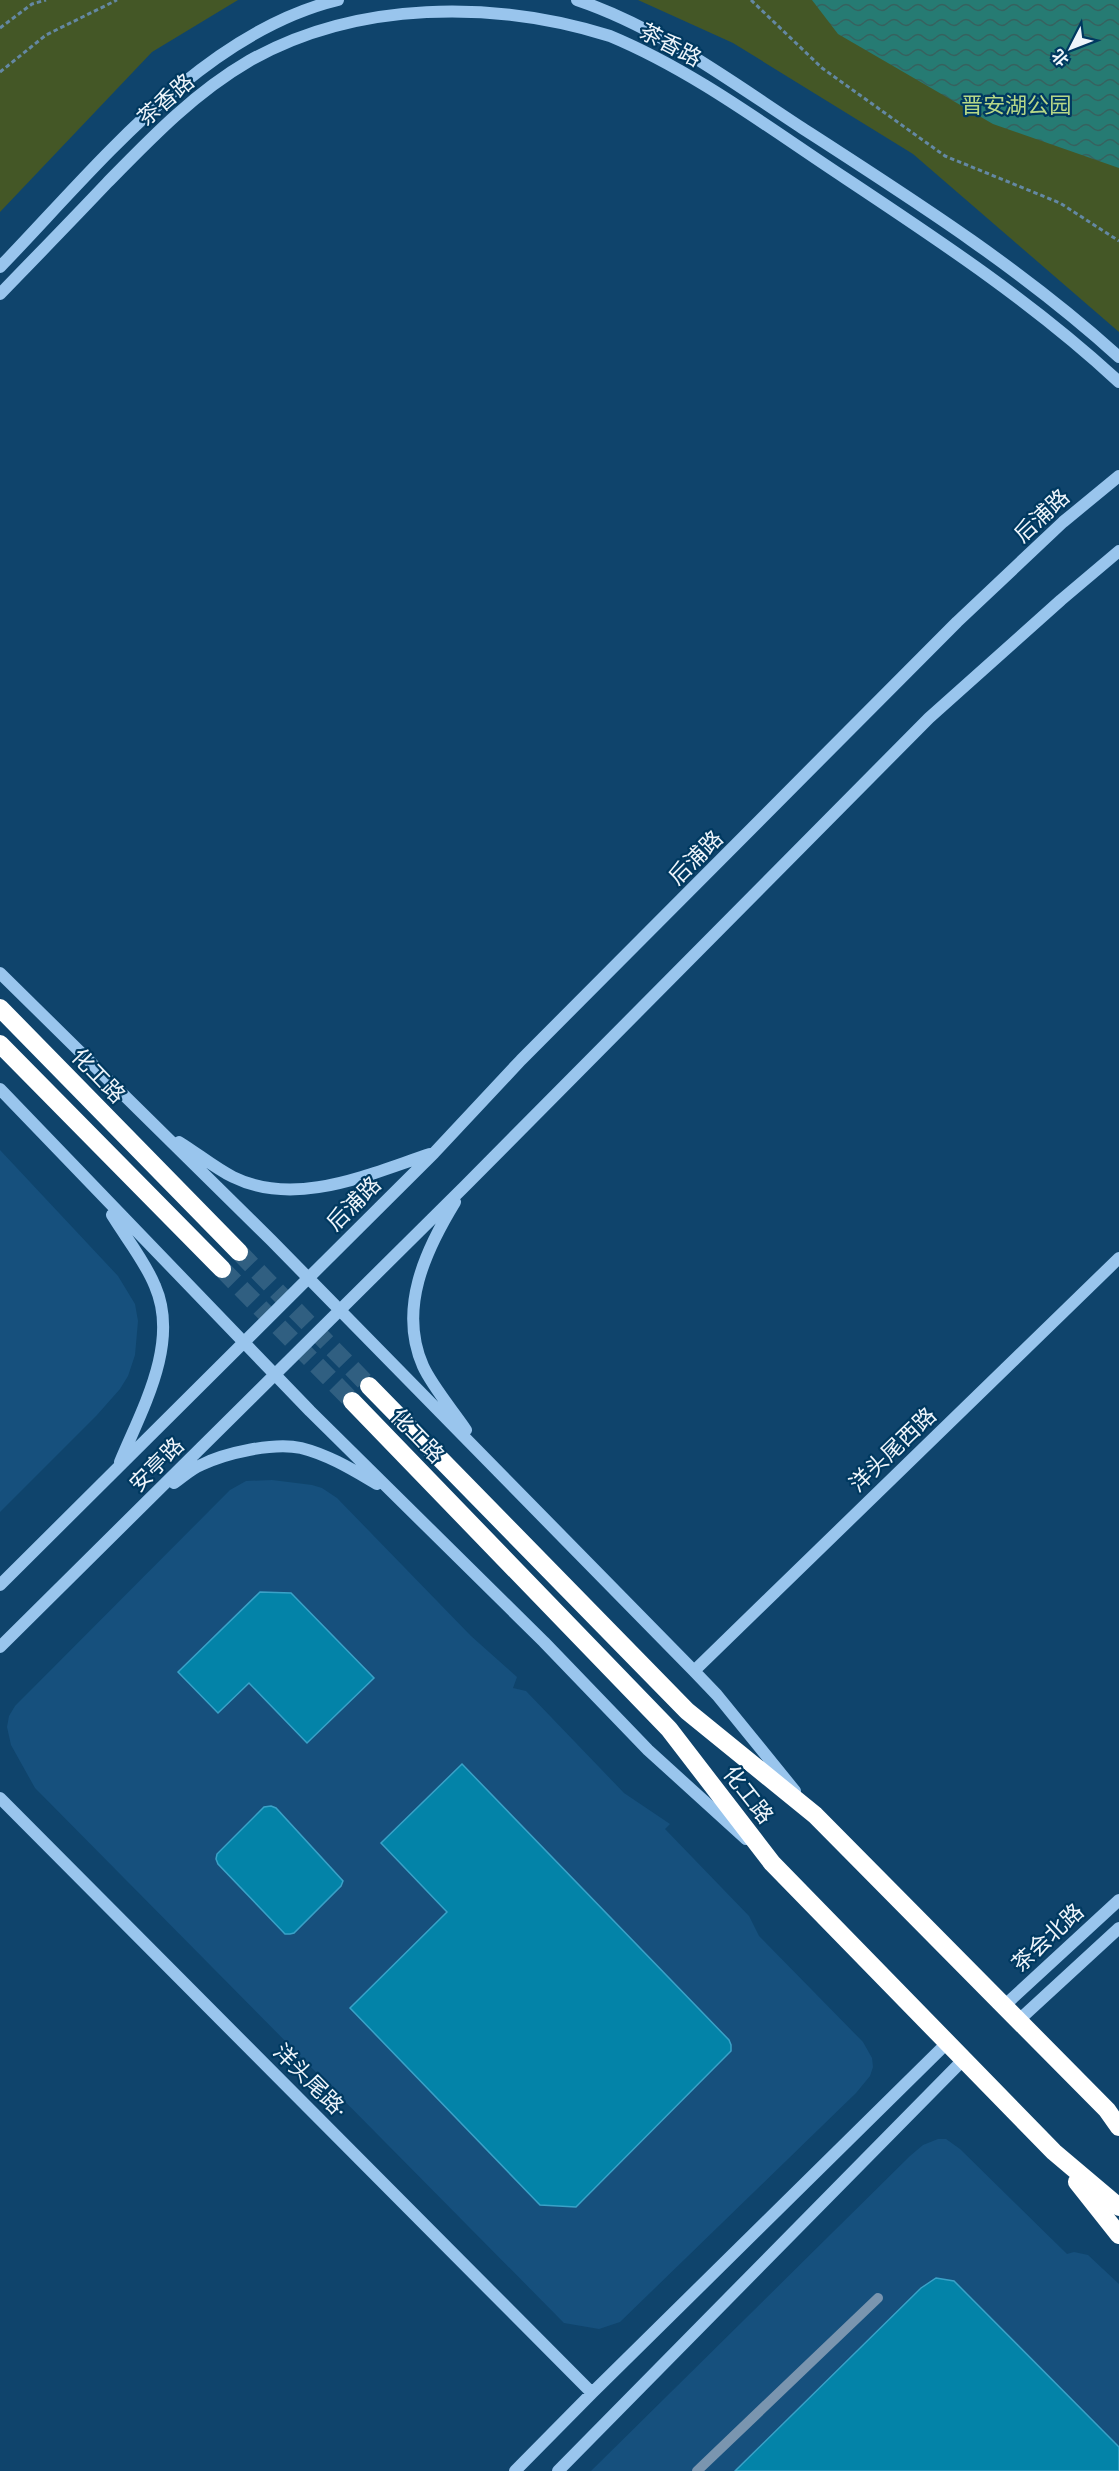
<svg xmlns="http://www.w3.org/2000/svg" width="1119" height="2471" font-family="Commissioner,'Noto Sans SC',sans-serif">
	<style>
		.built { fill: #16507d }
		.green { fill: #445726 }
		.water { fill: url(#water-waves) }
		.building { fill: #0383a8; stroke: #3aa2c8; stroke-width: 1.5 }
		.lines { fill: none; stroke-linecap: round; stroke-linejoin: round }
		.highway-tunnel { stroke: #305f81; stroke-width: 18; stroke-dasharray: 18 9; stroke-linecap: butt }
		.path { stroke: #6488a3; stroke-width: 3; stroke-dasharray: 4.5 3; stroke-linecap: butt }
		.lane { stroke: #7a95af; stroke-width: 10 }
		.secondary { stroke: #99c5ed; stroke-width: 12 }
		.highway { stroke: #fff; stroke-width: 18 }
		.labels { text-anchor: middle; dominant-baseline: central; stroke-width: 4.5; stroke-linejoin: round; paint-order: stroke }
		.street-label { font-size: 22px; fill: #eef5fb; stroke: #003960 }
		.park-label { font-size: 22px; fill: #b6d787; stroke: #003960 }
	</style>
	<defs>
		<pattern id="water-waves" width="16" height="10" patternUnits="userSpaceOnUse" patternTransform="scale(1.5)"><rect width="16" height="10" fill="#267b73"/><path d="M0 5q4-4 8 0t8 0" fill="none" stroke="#36625f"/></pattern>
	</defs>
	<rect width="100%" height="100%" fill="#0f446c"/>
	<!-- built -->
	<path class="built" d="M0,1150L118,1276L135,1304L138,1321L135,1355L128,1376L120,1389L97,1415L0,1512Z
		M272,1480L312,1485L322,1488L337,1498L471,1636L517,1677L513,1688L526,1691L624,1793L670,1824L665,1829L749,1916L759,1936L863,2042L872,2058L873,2067L870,2076L856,2093L620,2322L599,2329L564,2323L35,1788L11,1745L7,1727L9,1716L15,1706L230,1490L246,1481Z
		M938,2139H946L960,2149L1067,2254L1074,2252L1088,2255L1119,2284V2471H591L910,2156L923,2145Z"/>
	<!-- green -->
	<path class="green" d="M0,0H238L152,52L0,212Z
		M638,0H1119V332L913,154L733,43Z"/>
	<!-- water -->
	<path class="water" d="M812,0H1119V168L993,124L838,34Z"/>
	<!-- building -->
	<path class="building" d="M260,1592L291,1593L374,1678L307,1743L249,1683L218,1713L178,1672Z
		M462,1764L729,2040L731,2045V2051L576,2207L540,2205L350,2008L447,1912L381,1843Z
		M271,1806L276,1808L343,1881L341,1886L294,1933L290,1934H285L218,1864L216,1859L217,1854L264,1807Z
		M936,2278L954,2281L960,2287L1119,2447V2471H735L921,2288Z"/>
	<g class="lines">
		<!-- highway-tunnel -->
		<path class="highway-tunnel" d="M239,1252L369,1386
			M222,1269L352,1401"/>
		<!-- path -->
		<path class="path" d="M751,0L822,68L945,156L1060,203L1119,241
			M0,28L32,4L46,0
			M0,72L46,35L117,0"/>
		<!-- lane -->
		<path class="lane" d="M697,2471L878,2298"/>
		<!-- secondary -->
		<path class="secondary" d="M577,0C660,28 730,81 802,128C912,199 1022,269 1119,357
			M0,267C94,170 201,33 338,0
			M0,294C36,257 72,220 107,183C151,138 194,93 249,61C357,0 494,0 610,36C694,71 769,128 845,178C940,241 1035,304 1119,382
			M0,973L271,1240L694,1671L717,1695L795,1791
			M0,1089L310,1411L544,1642L648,1750L746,1839
			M179,1142C197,1153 215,1168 233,1177C296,1208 369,1174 430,1154
			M455,1202C425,1251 398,1309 423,1366C432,1386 454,1412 466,1430
			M112,1215C126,1238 145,1261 155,1286C180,1343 142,1409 120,1462
			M174,1483C183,1477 191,1469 201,1465C225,1453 274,1442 301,1448C329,1455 353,1470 377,1484
			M0,1585L434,1153L521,1060L957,622L1063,522L1119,476
			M0,1647L465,1186L929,718L1061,600L1119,551
			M694,1671L1119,1258
			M0,1798L592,2393
			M1004,2006L1119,1900
			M1019,2020L1119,1928
			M515,2471L592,2393L948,2042
			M558,2471L964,2059"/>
		<!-- highway -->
		<path class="highway" d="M0,1008L239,1252
			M0,1044L222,1269
			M369,1386L687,1711L815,1815L1107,2110L1119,2127
			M352,1401L669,1729L772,1863L1054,2152L1119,2207
			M1077,2182L1119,2235"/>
	</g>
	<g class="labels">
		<!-- street labels -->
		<g class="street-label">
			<text transform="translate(671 44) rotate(28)">茶香路</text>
			<text transform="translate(165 99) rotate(-41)">茶香路</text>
			<text transform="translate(1041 515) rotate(-43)">后浦路</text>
			<text transform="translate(695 857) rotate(-45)">后浦路</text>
			<text transform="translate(99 1075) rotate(46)">化工路</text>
			<text transform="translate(353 1203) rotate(-45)">后浦路</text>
			<text transform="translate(418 1435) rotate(46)">化工路</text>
			<text transform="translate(892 1449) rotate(-44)">洋头尾西路</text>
			<text transform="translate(156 1464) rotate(-45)">安亭路</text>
			<text transform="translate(749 1794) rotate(52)">化工路</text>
			<text transform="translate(1047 1937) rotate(-43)">茶会北路</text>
			<text transform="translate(311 2080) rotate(45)">洋头尾路·</text>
		</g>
		<!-- park labels -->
		<g class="park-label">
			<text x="1016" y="104">晋安湖公园</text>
		</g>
	</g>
	<!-- north arrow -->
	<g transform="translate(1071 48) rotate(228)" stroke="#003960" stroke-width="4.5" paint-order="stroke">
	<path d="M0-4.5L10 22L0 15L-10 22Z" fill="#eef5fb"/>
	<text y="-9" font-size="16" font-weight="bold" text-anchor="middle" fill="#eef5fb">北</text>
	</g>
</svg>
